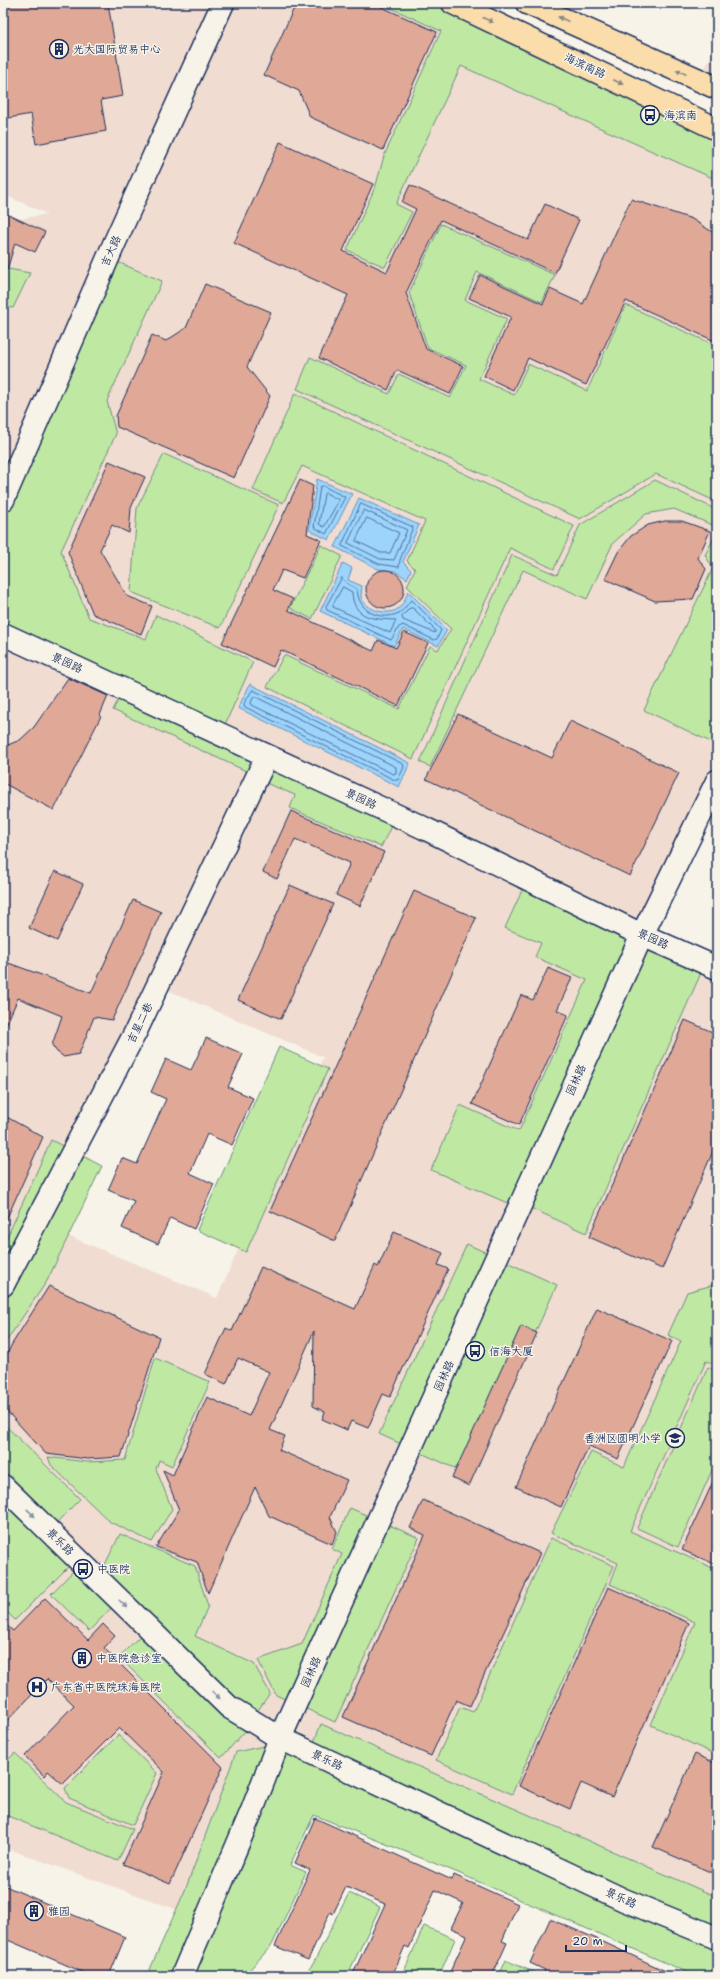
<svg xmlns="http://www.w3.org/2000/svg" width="720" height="1979" font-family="'Shantell Sans','LXGW WenKai TC',sans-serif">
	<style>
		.built { fill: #f0dcd0; fill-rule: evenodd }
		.green { fill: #bfe8a3; stroke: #6d8c80 }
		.water { fill: #9cd4fc; stroke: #6892bd }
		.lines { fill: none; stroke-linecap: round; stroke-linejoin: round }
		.shore { stroke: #4f719d; stroke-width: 1 }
		.building { fill: #e0a897; stroke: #1b2f5e }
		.street-casing { stroke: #1b2f5e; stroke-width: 25 }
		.secondary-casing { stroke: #1b2f5e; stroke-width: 25 }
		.primary-casing { stroke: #1b2f5e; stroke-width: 25 }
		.street { stroke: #f7f3e8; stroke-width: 22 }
		.secondary { stroke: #f7f3e8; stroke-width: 22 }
		.primary { stroke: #faddab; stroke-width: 22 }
		.oneway { fill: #8a8684 }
		.oneway2 { fill: #8991a3 }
		.labels { text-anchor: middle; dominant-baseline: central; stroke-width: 3; stroke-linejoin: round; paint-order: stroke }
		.poi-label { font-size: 11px; fill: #1b2f5e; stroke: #f7f3e8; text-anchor: start }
		.street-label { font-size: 11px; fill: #1b2f5e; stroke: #f7f3e8 }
	</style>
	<rect width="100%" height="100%" fill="#f7f3e8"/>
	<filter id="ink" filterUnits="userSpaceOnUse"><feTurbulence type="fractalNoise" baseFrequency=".025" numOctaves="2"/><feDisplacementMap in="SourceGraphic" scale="8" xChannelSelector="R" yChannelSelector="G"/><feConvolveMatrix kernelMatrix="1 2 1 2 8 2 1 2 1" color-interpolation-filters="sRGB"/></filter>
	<g filter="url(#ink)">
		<!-- built -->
		<path class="built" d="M3,3H452L717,129V779L642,935L717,967V1938L281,1738L206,1920L3,1847V222L47,214L3,194ZM158,986L323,1057L217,1298L52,1229L91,1158L75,1148Z
			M717,42V88L700,80Z"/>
		<!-- green -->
		<path class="green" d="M380,3H443L717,133V180L461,66L396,204L412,212L385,267L347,250L376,185L384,156L441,31Z
			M441,224L555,275L542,302L477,272L465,300L507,319L479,379L514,395L528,364L587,391L626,305L717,346V502L656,474L580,519L297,389L310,357L389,394L399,374L450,398L466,365L428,348L409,293Z
			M113,260L162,281L107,401L116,434L61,551L89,618L146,639L156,615L253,662L223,729L3,628V515Z
			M3,268L30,273L13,308L3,307Z
			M295,393L574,526L554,569L510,548L413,759L267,687L284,655L399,709L430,646L438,650L451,629L407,586L415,569L407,561L425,521L302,466L283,503L253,490Z
			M164,454L279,505L220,628L131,592L137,508Z
			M655,480L717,510V527L674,509L646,514L613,543L587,599L523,570L430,767L420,762L512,555L557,575L580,525Z
			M717,532V745L644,710L713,568L705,555Z
			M321,545L342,556L312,619L290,608Z
			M122,693L394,820L381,847L290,808L295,795L261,781L246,771L113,710Z
			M525,884L638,937L512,1205L431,1170L460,1105L519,1131L587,980L535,957L541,943L505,928Z
			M644,947L701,973L586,1233L526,1206Z
			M279,1047L328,1069L246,1252L197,1230Z
			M51,1140L102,1166L47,1281L3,1346V1246Z
			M467,1244L557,1285L470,1475L379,1434Z
			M717,1284V1365L706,1361L630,1531L717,1570V1742L712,1753L651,1725L695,1622L610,1584L618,1563L551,1533L591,1452L624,1467L681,1341L668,1335L687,1292Z
			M155,1358L210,1382L172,1466L159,1460L156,1469L172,1509L152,1542L110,1522L51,1465L48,1457L87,1462L125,1460Z
			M708,1367L717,1371V1459L678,1547L637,1528Z
			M3,1423L80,1499L52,1527L3,1479Z
			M12,1508L70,1565L15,1620L3,1608V1517Z
			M350,1508L419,1538L335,1722L276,1695L258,1660L302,1644L342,1554L332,1549Z
			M120,1534L195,1566L208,1606L195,1636L254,1664L270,1693L254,1716L100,1575Z
			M551,1538L614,1566L512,1794L436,1760L460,1707L473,1712Z
			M76,1568L114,1605L89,1631L51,1594Z
			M144,1632L248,1728L221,1758L119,1657Z
			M321,1724L717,1897V1932L312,1747Z
			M118,1735L157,1773L133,1825L69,1798L65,1788Z
			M283,1742L717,1941V1976H696L456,1872L314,1815L290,1865L306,1872L272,1945L244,1976H147L186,1888L236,1752Z
			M15,1753L66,1802L133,1829L118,1861L3,1814V1765Z
			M349,1893L380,1907L347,1976H303L313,1964Z
			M424,1926L455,1939L439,1976H402Z
			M505,1960L536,1973L534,1976H498Z"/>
		<!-- water -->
		<path class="water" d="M317,479L352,494L329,540L309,530Z
			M359,498L419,525L403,562L411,570L407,579L395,571L378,569L335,547Z
			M343,563L352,568L348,580L362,586C362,589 361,593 361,596C364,610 389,617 399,608C404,603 406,597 408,591L447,630L438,646L403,629L394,646L320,611Z
			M250,684L410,763L399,787L238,708Z"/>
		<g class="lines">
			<!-- shore -->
			<path class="shore" d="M323,486L345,497L326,534L314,527L320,487Z
				M326,493L339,500L324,527L319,524L324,494Z
				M361,504L413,527L400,560L399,567L379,564L342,546Z
				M364,510L407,530L394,560L380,559L348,543Z
				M367,518L399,533L390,553H381L356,541Z
				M342,578L346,583L357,589C358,611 379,622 399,613C403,611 407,605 410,601L412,600L441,630L437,639L434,640L403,625L399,627L391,640L327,610L326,607Z
				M343,587L352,592C353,620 376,619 396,620L390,633L333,607V605Z
				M410,608H413L435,630V633L403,620L402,617Z
				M253,690L403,764L404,767L398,780H395L245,707L244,704Z
				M256,697L396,767V773L393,774L252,705L251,703L253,698Z"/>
		</g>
		<!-- building -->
		<path class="building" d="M3,3H108L123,96L101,100L106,131L36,144L31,114L3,119Z
			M304,3H373L437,32L383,150L310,117L299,91L264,75L293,10Z
			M280,142L373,184L343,251L387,272L416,209L402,202L410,185L528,240L545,204L579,220L555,273L441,220L406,293L426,349L463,366L450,394L397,370L388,390L319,358L348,295L234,243Z
			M631,199L692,219L717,235V342L626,301L586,385L528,358L513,390L484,376L511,317L469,298L480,275L543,304L550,289L583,304Z
			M3,212L45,232L35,252L15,243L7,270H3Z
			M205,284L271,312L247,367L270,396L234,478L117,427L116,416L152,335L166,341L186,328Z
			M109,461L145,477L131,508L129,533L112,525L100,550L127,596L152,606L141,634L93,614L68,552Z
			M300,480L313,486L307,534L321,540L303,578L282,570L273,590L293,599L288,610L373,651L378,640L396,648L404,632L428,643L398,706L281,650L273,667L222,643Z
			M665,521H682L710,531L698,558L706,569L693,599L655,601L605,579L618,552L631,536L648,525Z
			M366 589a19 19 0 1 1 38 0a19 19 0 1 1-38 0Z
			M68,678L108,696L100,715L101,716L54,810L3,783V747L20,740L34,727Z
			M458,714L552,758L570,721L679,773L630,876L426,779Z
			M291,811L384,852L360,906L336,895L350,863L295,839L277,879L263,872Z
			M55,871L83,884L57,941L29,928Z
			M290,885L333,904L281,1019L238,1000Z
			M414,891L476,918L335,1241L270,1211Z
			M133,900L161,912L112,1020L94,1017L79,1054L64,1057L57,1052L52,1045L62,1016L18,998L3,1032V961L91,993Z
			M548,968L572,978L557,1010L568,1015L519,1125L472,1104L521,995L533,1000Z
			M685,1020L717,1034V1142L662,1269L589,1237Z
			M206,1038L243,1054L228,1087L253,1098L232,1145L207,1134L190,1173L214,1184L194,1229L170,1218L158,1244L122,1228L134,1201L108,1190L122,1158L137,1164L166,1099L151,1092L166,1059L191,1070Z
			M3,1115L43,1137L3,1227Z
			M394,1232L443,1253L438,1265L448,1269L390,1397L383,1394L368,1428L351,1421L347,1430L322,1419L325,1412L313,1406L314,1331L270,1430L285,1436L279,1450L347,1480L330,1517L337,1532L332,1544L269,1516L255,1487L208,1593L197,1562L156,1547L179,1510L163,1470L173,1475L207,1397L249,1416L269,1372L238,1358L226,1384L205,1374L226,1328L232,1331L261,1267L355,1309L375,1265L378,1267Z
			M49,1286L159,1337L121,1457L88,1459L46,1454L3,1407V1362L12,1344Z
			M597,1308L672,1341L618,1459L589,1446L561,1507L516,1487Z
			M521,1326L537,1333L469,1486L452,1478Z
			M717,1473V1565L682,1550Z
			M423,1500L540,1553L470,1706L456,1700L431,1756L343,1717L425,1535L410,1528Z
			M608,1587L689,1623L612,1797L581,1783L570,1809L519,1786Z
			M45,1598L88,1640L103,1624L115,1636L104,1648L223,1767L170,1884L123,1864L164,1772L119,1728L63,1784L48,1771L44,1776L25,1756L74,1705L47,1679L3,1725V1622L13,1631Z
			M695,1754L717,1764V1875L653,1847Z
			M315,1818L452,1880L454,1875L518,1904L502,1941L507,1943L492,1976H448L467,1935L451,1928L463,1903L435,1890L409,1948L405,1946L392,1976H352L385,1904L346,1887L333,1914L330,1912L308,1960L275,1946L310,1870L295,1863Z
			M3,1885L125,1937L109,1976H92L3,1938Z
			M550,1919L597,1939L676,1976H542L545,1970L530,1963Z"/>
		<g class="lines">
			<defs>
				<path id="street" d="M3,634L424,828L642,935L717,968
					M3,1285L135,1033L267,756
					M3,1486L229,1707L280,1738L624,1900L717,1938
					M182,1976L253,1808L280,1738L642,935L717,781"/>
				<path id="secondary" d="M3,500L114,244L223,3"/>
				<path id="primary" d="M453,3L717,129
					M527,3L717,88"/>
			</defs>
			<!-- street casing -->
			<use href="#street" class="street-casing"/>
			<!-- secondary casing -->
			<use href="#secondary" class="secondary-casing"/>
			<!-- primary casing -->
			<use href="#primary" class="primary-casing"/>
			<!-- street -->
			<use href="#street" class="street"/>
			<!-- secondary -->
			<use href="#secondary" class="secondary"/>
			<!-- primary -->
			<use href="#primary" class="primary"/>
		</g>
		<!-- one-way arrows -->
		<defs><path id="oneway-solid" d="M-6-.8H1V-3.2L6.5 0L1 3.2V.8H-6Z"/></defs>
		<g class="oneway">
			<use href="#oneway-solid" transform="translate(563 19) rotate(-156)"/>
			<use href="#oneway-solid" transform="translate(488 20) rotate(25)"/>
			<use href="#oneway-solid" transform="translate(681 72) rotate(-156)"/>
			<use href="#oneway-solid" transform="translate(618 82) rotate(25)"/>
		</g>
		<g class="oneway2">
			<use href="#oneway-solid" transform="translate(31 1513) rotate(44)"/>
			<use href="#oneway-solid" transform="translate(123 1604) rotate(45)"/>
			<use href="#oneway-solid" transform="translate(216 1695) rotate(44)"/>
		</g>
	</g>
	<!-- icons -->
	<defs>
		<symbol id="building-ring" viewBox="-11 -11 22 22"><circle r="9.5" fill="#f7f3e8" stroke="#1b2f5e" stroke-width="1.5"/><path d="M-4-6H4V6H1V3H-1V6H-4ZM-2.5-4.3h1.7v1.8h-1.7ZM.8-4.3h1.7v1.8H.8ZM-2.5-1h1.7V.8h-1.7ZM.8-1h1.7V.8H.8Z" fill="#1b2f5e"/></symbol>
		<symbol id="bus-ring" viewBox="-11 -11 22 22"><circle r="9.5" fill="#f7f3e8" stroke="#1b2f5e" stroke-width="1.5"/><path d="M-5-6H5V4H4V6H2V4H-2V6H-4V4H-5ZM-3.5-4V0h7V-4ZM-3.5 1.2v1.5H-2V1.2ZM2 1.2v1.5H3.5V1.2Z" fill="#1b2f5e"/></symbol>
		<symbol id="school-ring" viewBox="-11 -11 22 22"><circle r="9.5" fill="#f7f3e8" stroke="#1b2f5e" stroke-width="1.5"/><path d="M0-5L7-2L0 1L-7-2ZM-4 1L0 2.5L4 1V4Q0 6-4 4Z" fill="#1b2f5e"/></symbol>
		<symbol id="hospital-ring" viewBox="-11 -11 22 22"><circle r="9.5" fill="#f7f3e8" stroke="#1b2f5e" stroke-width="1.5"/><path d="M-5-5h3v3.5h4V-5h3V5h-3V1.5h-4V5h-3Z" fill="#1b2f5e"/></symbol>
	</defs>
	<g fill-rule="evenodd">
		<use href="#building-ring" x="48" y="38" width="22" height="22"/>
		<use href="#bus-ring" x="639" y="104" width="22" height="22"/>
		<use href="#bus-ring" x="464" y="1340" width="22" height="22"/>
		<use href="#school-ring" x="664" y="1427" width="22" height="22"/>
		<use href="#bus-ring" x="72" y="1558" width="22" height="22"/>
		<use href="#building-ring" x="71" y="1647" width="22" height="22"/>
		<use href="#hospital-ring" x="26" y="1676" width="22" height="22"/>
		<use href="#building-ring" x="23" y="1900" width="22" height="22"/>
	</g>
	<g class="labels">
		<!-- poi labels -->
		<g class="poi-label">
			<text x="73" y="49">光大国际贸易中心</text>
			<text x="664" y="115">海滨南</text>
			<text x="489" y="1351">信海大厦</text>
			<text x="661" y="1438" text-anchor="end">香洲区圆明小学</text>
			<text x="97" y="1569">中医院</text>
			<text x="96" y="1658">中医院急诊室</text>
			<text x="51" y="1687">广东省中医院珠海医院</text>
			<text x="48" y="1911">雅园</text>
		</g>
		<!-- street labels -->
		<g class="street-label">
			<text transform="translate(585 66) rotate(25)">海滨南路</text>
			<text transform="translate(111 251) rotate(-66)">吉大路</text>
			<text transform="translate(67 663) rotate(25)">景园路</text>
			<text transform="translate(361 799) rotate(25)">景园路</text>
			<text transform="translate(653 939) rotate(24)">景园路</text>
			<text transform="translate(140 1023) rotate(-64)">吉星二巷</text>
			<text transform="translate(576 1080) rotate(-66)">园林路</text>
			<text transform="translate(444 1376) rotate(-66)">园林路</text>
			<text transform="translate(60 1542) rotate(45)">景乐路</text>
			<text transform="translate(311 1672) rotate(-66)">园林路</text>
			<text transform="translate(327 1760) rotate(25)">景乐路</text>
			<text transform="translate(621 1898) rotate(24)">景乐路</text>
		</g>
	</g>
	<!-- margin -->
	<rect width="720" height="1979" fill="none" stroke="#f7f3e8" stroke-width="16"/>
	<rect x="8" y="8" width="704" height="1963" fill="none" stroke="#1b2f5e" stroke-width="1.5" filter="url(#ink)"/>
	<!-- scale -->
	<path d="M566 1945v6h60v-6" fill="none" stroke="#1b2f5e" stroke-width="2"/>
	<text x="572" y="1945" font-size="12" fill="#1b2f5e" stroke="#f7f3e8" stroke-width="3" paint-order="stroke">20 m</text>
</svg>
